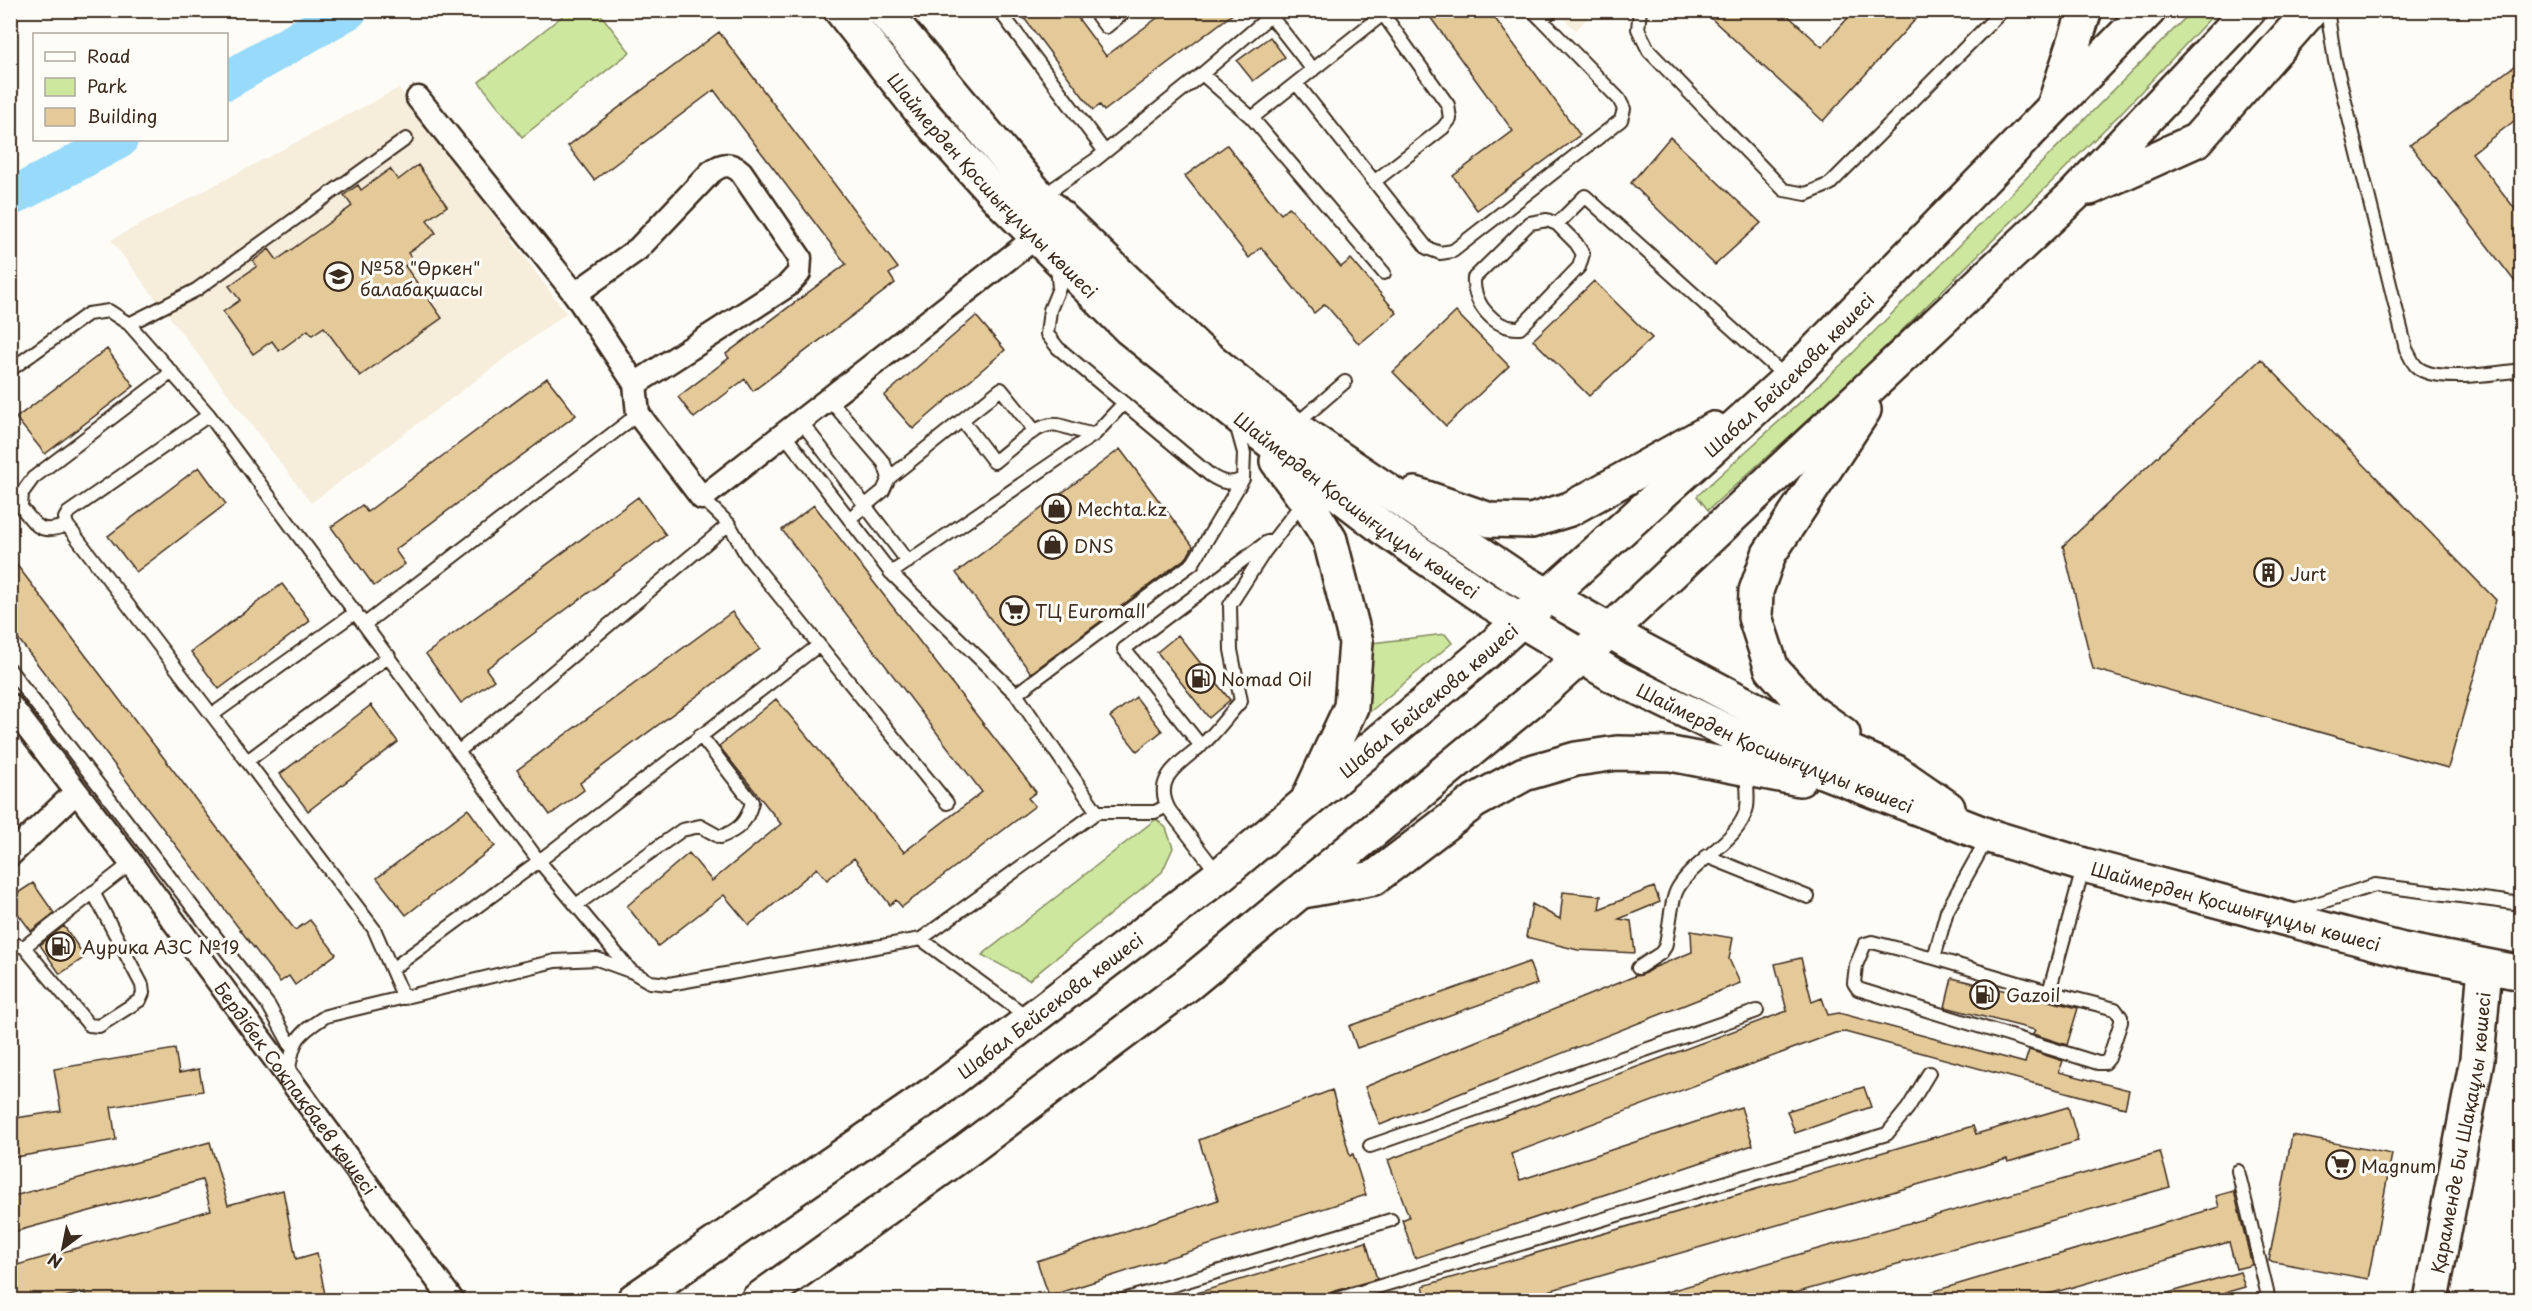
<svg xmlns="http://www.w3.org/2000/svg" width="2532" height="1311" font-family="'Playpen Sans',sans-serif">
	<style>
		.built { fill: #f6eddb }
		.green { fill: #cde89e; stroke: #84895e; stroke-width: 1.5 }
		.lines { fill: none; stroke-linecap: round; stroke-linejoin: round }
		.river { stroke: #97daf9; stroke-width: 38 }
		.building { fill: #e5ca99; stroke: #3b2a1e; stroke-width: 1.5 }
		.lane-casing { stroke: #3b2a1e; stroke-width: 16 }
		.street-casing { stroke: #3b2a1e; stroke-width: 27 }
		.secondary-casing { stroke: #3b2a1e; stroke-width: 38 }
		.lane { stroke: #fdfcf7; stroke-width: 12 }
		.street { stroke: #fdfcf7; stroke-width: 22 }
		.secondary { stroke: #fdfcf7; stroke-width: 33 }
		.labels { text-anchor: middle; dominant-baseline: central; stroke-width: 6; stroke-linejoin: round; paint-order: stroke }
		.street-label { font-size: 18px; fill: #3b2a1e; stroke: #fdfcf7 }
		.poi-label { font-size: 18px; fill: #3b2a1e; stroke: #fdfcf7; text-anchor: start }
	</style>
	<rect width="100%" height="100%" fill="#fdfcf7"/>
	<filter id="ink" filterUnits="userSpaceOnUse"><feTurbulence type="fractalNoise" baseFrequency=".0167" numOctaves="2"/><feDisplacementMap in="SourceGraphic" scale="12" xChannelSelector="R" yChannelSelector="G"/><feConvolveMatrix kernelMatrix="1 2 1 2 8 2 1 2 1" color-interpolation-filters="sRGB"/></filter>
	<g filter="url(#ink)">
		<!-- built -->
		<path class="built" d="M1555,11H1594L1576,30Z
			M399,88L566,313L311,503L111,240Z"/>
		<!-- green -->
		<path class="green" d="M570,10L598,11L630,52L522,137L479,82Z
			M2193,10L2217,11L2119,115L1855,377L1708,510L1697,496L1842,364Z
			M1445,634L1452,643L1365,716L1371,677L1372,643Z
			M1156,819L1166,828L1173,848L1162,872L1029,980L982,955Z"/>
		<g class="lines">
			<!-- river -->
			<path class="river" d="M226,81L349,10
				M10,198L119,140"/>
		</g>
		<!-- building -->
		<path class="building" d="M1018,10H1072L1106,56L1168,10H1238L1104,111L1100,105L1093,110Z
			M1425,10H1489L1580,135L1477,210L1453,176L1513,131Z
			M1702,10H1782L1822,47L1855,10H1924L1823,121Z
			M719,32L898,268L889,274L895,283L753,391L745,379L694,418L678,397L729,358L726,354L846,264L714,90L594,180L568,146Z
			M1270,37L1285,57L1253,81L1237,61Z
			M2522,60V115L2472,153L2522,218V291L2410,145Z
			M1670,137L1761,223L1715,265L1631,183Z
			M1227,145L1281,214L1289,207L1341,267L1351,259L1397,313L1359,344L1325,304L1314,313L1261,247L1249,258L1185,176Z
			M418,165L447,206L427,220L436,233L408,253L413,260L405,266L442,318L360,376L324,327L312,335L308,330L279,351L272,341L253,354L223,312L240,300L229,286L257,266L253,261L269,249L277,260L352,206L344,195L358,185L361,190L390,169L398,180Z
			M1594,281L1652,338L1589,396L1533,340Z
			M1456,312L1509,366L1446,426L1393,372Z
			M976,316L1005,350L913,429L884,396Z
			M107,349L134,386L45,454L16,418Z
			M2261,359L2496,600L2448,768L2093,669L2063,546Z
			M547,378L576,415L395,550L405,564L374,586L331,527L362,505L367,512Z
			M1120,449L1193,546L1187,557L1031,673L956,573Z
			M199,467L226,504L136,572L108,536Z
			M638,497L666,535L486,669L494,680L461,703L426,654Z
			M814,505L1036,792L1028,798L1035,806L902,907L896,900L890,905L854,858L827,880L817,868L749,925L724,895L658,946L627,906L689,853L712,881L781,824L719,746L776,699L904,852L982,792L782,530Z
			M10,556L295,930L310,920L336,954L295,985L289,976L280,982L10,628Z
			M282,584L310,621L219,689L191,652Z
			M732,612L760,649L580,783L584,790L550,815L517,770Z
			M1178,635L1230,700L1209,718L1157,652Z
			M1136,697L1162,731L1137,751L1110,717Z
			M371,705L398,742L308,811L280,774Z
			M468,809L495,846L406,915L377,878Z
			M33,883L54,913L31,931L10,903V898Z
			M1654,887L1660,902L1619,919L1631,921L1635,953L1578,950L1526,937L1532,904L1560,919L1563,892L1601,896L1599,909Z
			M64,926L85,957L60,974L40,945Z
			M1691,931L1733,938L1729,959L1740,983L1380,1125L1365,1087L1635,976L1642,975L1653,968L1692,952Z
			M1801,958L1812,1002L1822,998L1828,1015L1839,1013L2025,1063L2029,1050L2063,1061L2059,1072L2129,1090L2125,1108L1845,1032L1835,1033L1511,1154L1520,1180L1741,1107L1753,1145L1415,1258L1402,1220L1409,1217L1388,1160L1787,1011L1775,964Z
			M1529,962L1537,984L1357,1048L1349,1026Z
			M1952,978L2078,1008L2067,1045L2033,1034L2035,1030L1945,1007Z
			M175,1049L179,1073L199,1069L203,1091L111,1107L116,1140L10,1158V1119L61,1111L54,1069Z
			M1864,1087L1871,1107L1795,1133L1787,1111Z
			M1332,1090L1350,1156L1353,1154L1366,1195L1049,1296L1037,1261L1218,1200L1199,1140Z
			M2068,1107L2078,1141L2008,1162L2007,1159L1517,1300H1427L1423,1286L1973,1126L1976,1134Z
			M2292,1135L2392,1154L2368,1279L2269,1261Z
			M210,1142L228,1205L283,1190L296,1259L317,1253L326,1300H86L85,1292L53,1300H10V1267L211,1210L202,1180L10,1233V1197Z
			M2160,1152L2170,1187L1770,1300H1652V1296Z
			M2234,1191L2252,1265L2236,1269L2229,1242L2028,1300H1919L1918,1296L2219,1207L2216,1196Z
			M1366,1242L1377,1279L1332,1292L1328,1295L1326,1300H1188L1187,1296Z
			M2240,1272L2245,1287L2200,1300H2159L2158,1296Z
			M1382,1294L1384,1300H1361Z"/>
		<g class="lines">
			<defs>
				<path id="lane" d="M999,10L1105,152
					M1093,10L1106,27L1127,10
					M1266,10L1313,70
					M1532,10L1542,20L1552,10
					M1640,10L1638,29L1649,51L1784,190L1806,194L1830,184L2003,10
					M2327,10L2335,61L2406,349C2409,354 2412,362 2416,366C2433,384 2497,373 2522,370
					M1202,74L1277,10
					M1296,83L1427,248L1440,253L1453,251L1621,120L1624,109L1619,99L1542,20
					M1252,118L1383,14L1448,105L1450,119L1443,128L1375,181
					M1041,197L1095,160L1202,74L1252,118L1384,273
					M1557,224L1547,220L1530,223L1474,278C1472,303 1495,330 1520,328L1579,267L1583,254L1576,243L1557,224L1585,196L1787,378
					M1057,267L1059,288L1050,310L1047,334L1058,348L1210,475C1222,483 1230,485 1243,479
					M129,324L196,290L406,139
					M10,370L88,314L109,311L129,324L209,415L539,861L631,971L650,982L669,984L921,939L1029,1018
					M828,398L884,463L889,478L883,491L849,519
					M209,415L68,513L65,518L67,525L247,761
					M800,420L908,562
					M962,420L994,462C1010,450 1038,421 1058,425C1072,428 1079,433 1095,434L1124,403
					M1294,426L1345,382
					M783,433L891,573L1016,694L1097,812H1155L1167,806
					M889,478L1001,389L1035,431
					M729,524L747,556L947,803
					M67,525C40,535 37,527 21,507L22,493L33,478L172,372
					M891,573L1095,434
					M365,624L638,414
					M389,656L247,761L374,929L404,998
					M10,670L269,1006L292,1048
					M1016,694L1193,563L1243,479L1244,453L1236,424
					M212,715L356,612
					M1201,746L1124,649L1267,542
					M459,751L729,524L702,498
					M1988,837L1947,911L1934,958L2049,992L2084,865
					M1706,856L1808,897
					M1219,875L1170,811C1148,774 1189,760 1210,737C1221,726 1230,713 1241,701L1231,650L1230,605L1265,551L1303,502
					M576,905L682,830L700,826L720,837C739,830 747,822 752,802L700,735
					M2291,912L2375,885L2522,904
					M921,939L1097,812
					M10,943L24,947L131,863
					M24,947L89,1025L99,1026L140,1000L143,993L142,985L93,892
					M1934,958L1872,942L1865,944L1856,965L1854,983L1858,989L2098,1063H2105L2109,1058L2121,1022V1017L2115,1009L2049,992
					M1638,968L1661,953L1665,947C1670,930 1670,901 1678,888C1696,858 1740,841 1747,807C1749,795 1746,780 1746,769
					M392,969L539,861L819,645
					M288,1075C293,1040 296,1035 326,1016L555,961L597,959L630,971
					M1370,1146L1757,1011
					M2238,1171L2269,1300
					M1123,1300L1391,1220
					M1334,1300L1887,1134L1908,1108L1929,1073"/>
				<g id="street">
					<path d="M418,98L575,294L635,384L638,414L702,498L1036,237L1047,226"/>
					<path d="M575,294L638,249L711,172C722,164 730,162 741,172L800,258L799,273L787,286L635,384"/>
					<path id="s1" d="M10,705L131,863L452,1300"/>
					<path d="M10,855L76,792"/>
				</g>
				<g id="secondary">
					<path id="s2" d="M841,10L924,115L1002,202L1130,329L1253,428L1383,528L1487,600L1616,677L1753,744L1989,836L2084,865L2403,950L2522,973"/>
					<path d="M883,10L1040,198L1197,349L1293,427L1514,576L1641,649L1766,715L1896,772L1948,808"/>
					<path d="M2055,103L2085,10"/>
					<path d="M2090,188L2197,140L2311,10"/>
					<path d="M1277,461L1305,499L1330,540L1356,642L1351,707L1309,797"/>
					<path d="M1415,494L1490,520L1531,521L1570,509L1714,429"/>
					<path d="M1843,734L1809,710L1772,669L1755,617L1756,591L1769,554L1864,410"/>
					<path d="M1303,891L1374,878L1475,801L1524,774L1576,759L1617,753L1671,754L1800,779"/>
					<path id="s3" d="M634,1300L937,1091L1220,875L1486,652L1788,379L2149,10"/>
					<path d="M758,1300L967,1150L1188,984L1546,688L1629,613L2074,195L2249,10"/>
					<path id="s4" d="M2431,1300L2477,1059L2485,967"/>
				</g>
			</defs>
			<!-- lane casing -->
			<use href="#lane" class="lane-casing"/>
			<!-- street casing -->
			<use href="#street" class="street-casing"/>
			<!-- secondary casing -->
			<use href="#secondary" class="secondary-casing"/>
			<!-- lane -->
			<use href="#lane" class="lane"/>
			<!-- street -->
			<use href="#street" class="street"/>
			<!-- secondary -->
			<use href="#secondary" class="secondary"/>
		</g>
	</g>
	<!-- icons -->
	<defs>
		<symbol id="school-ring" viewBox="-11 -11 22 22"><circle r="9.5" fill="#fdfcf7" stroke="#3b2a1e" stroke-width="1.5"/><path d="M0-5L7-2L0 1L-7-2ZM-4 1L0 2.5L4 1V4Q0 6-4 4Z" fill="#3b2a1e"/></symbol>
		<symbol id="shop-ring" viewBox="-11 -11 22 22"><circle r="9.5" fill="#fdfcf7" stroke="#3b2a1e" stroke-width="1.5"/><path d="M-5-2.5h2.3a2.7 3.5 0 0 1 5.4 0H5L5.5 6h-11ZM-1.5-2.5h3a1.5 2.3 0 0 0-3 0Z" fill="#3b2a1e"/></symbol>
		<symbol id="building-ring" viewBox="-11 -11 22 22"><circle r="9.5" fill="#fdfcf7" stroke="#3b2a1e" stroke-width="1.5"/><path d="M-4-6H4V6H1V3H-1V6H-4ZM-2.5-4.3h1.7v1.8h-1.7ZM.8-4.3h1.7v1.8H.8ZM-2.5-1h1.7V.8h-1.7ZM.8-1h1.7V.8H.8Z" fill="#3b2a1e"/></symbol>
		<symbol id="supermarket-ring" viewBox="-11 -11 22 22"><circle r="9.5" fill="#fdfcf7" stroke="#3b2a1e" stroke-width="1.5"/><path d="M-6-5.5h2.5l.6 2H6L4.5 2H-2.5L-4.4-4H-6ZM-1.5 3.2a1.3 1.3 0 1 0 .1 0ZM3 3.2a1.3 1.3 0 1 0 .1 0Z" fill="#3b2a1e"/></symbol>
		<symbol id="fuel-ring" viewBox="-11 -11 22 22"><circle r="9.5" fill="#fdfcf7" stroke="#3b2a1e" stroke-width="1.5"/><path d="M-5.5-6h7V0h2V4h1.3V-2.5L3-4.5l.8-.8L6-3V5H2.5V1h-1V6h-7ZM-4.2-4.7v3.2H.2V-4.7Z" fill="#3b2a1e"/></symbol>
	</defs>
	<g fill-rule="evenodd">
		<use href="#school-ring" x="322" y="260" width="33" height="33"/>
		<use href="#shop-ring" x="1040" y="492" width="33" height="33"/>
		<use href="#shop-ring" x="1036" y="528" width="33" height="33"/>
		<use href="#building-ring" x="2252" y="556" width="33" height="33"/>
		<use href="#supermarket-ring" x="998" y="594" width="33" height="33"/>
		<use href="#fuel-ring" x="1184" y="662" width="33" height="33"/>
		<use href="#fuel-ring" x="44" y="930" width="33" height="33"/>
		<use href="#fuel-ring" x="1968" y="978" width="33" height="33"/>
		<use href="#supermarket-ring" x="2324" y="1148" width="33" height="33"/>
	</g>
	<g class="labels">
		<!-- street labels -->
		<g class="street-label">
			<text stroke="none"><textPath href="#s2" startOffset="232">Шаймерден Қосшығұлұлы көшесі</textPath></text>
			<text stroke="none"><textPath href="#s3" startOffset="1482">Шабал Бейсекова көшесі</textPath></text>
			<text stroke="none"><textPath href="#s2" startOffset="718">Шаймерден Қосшығұлұлы көшесі</textPath></text>
			<text stroke="none"><textPath href="#s3" startOffset="996">Шабал Бейсекова көшесі</textPath></text>
			<text stroke="none"><textPath href="#s2" startOffset="1204">Шаймерден Қосшығұлұлы көшесі</textPath></text>
			<text stroke="none"><textPath href="#s2" startOffset="1692">Шаймерден Қосшығұлұлы көшесі</textPath></text>
			<text stroke="none"><textPath href="#s3" startOffset="510">Шабал Бейсекова көшесі</textPath></text>
			<text stroke="none"><textPath href="#s1" startOffset="478">Бердібек Соқпақбаев көшесі</textPath></text>
			<text stroke="none"><textPath href="#s4" startOffset="170">Қараменде Би Шақаұлы көшесі</textPath></text>
		</g>
		<!-- poi labels -->
		<g class="poi-label">
			<text x="360" y="267">№58 "Өркен"<tspan x="360" dy="21">балабақшасы</tspan></text>
			<text x="1077" y="508">Mechta.kz</text>
			<text x="1074" y="545">DNS</text>
			<text x="2290" y="573">Jurt</text>
			<text x="1035" y="610">ТЦ Euromall</text>
			<text x="1221" y="678">Nomad Oil</text>
			<text x="82" y="946">Аурика АЗС №19</text>
			<text x="2006" y="994">Gazoil</text>
			<text x="2361" y="1165">Magnum</text>
		</g>
	</g>
	<!-- margin -->
	<rect width="2532" height="1311" fill="none" stroke="#fdfcf7" stroke-width="36"/>
	<rect x="18" y="18" width="2496" height="1275" fill="none" stroke="#3b2a1e" stroke-width="2" filter="url(#ink)"/>
	<!-- legend -->
	<rect x="33" y="33" width="195" height="108" fill="#fdfcf7" stroke="#afa8a0" stroke-width="1.5"/>
	<rect x="45" y="52" width="30" height="9" fill="#fdfcf7" stroke="#afa8a0" stroke-width="1.5"/>
	<text x="87" y="63" font-size="18" fill="#3b2a1e">Road</text>
	<rect x="45" y="78" width="30" height="18" fill="#cde89e" stroke="#afa8a0" stroke-width="1.5"/>
	<text x="87" y="93" font-size="18" fill="#3b2a1e">Park</text>
	<rect x="45" y="108" width="30" height="18" fill="#e5ca99" stroke="#afa8a0" stroke-width="1.5"/>
	<text x="87" y="123" font-size="18" fill="#3b2a1e">Building</text>
	<!-- north arrow -->
	<g transform="translate(63 1248) rotate(212)" stroke="#fdfcf7" stroke-width="4.5" paint-order="stroke">
	<path d="M0-4.5L10 22L0 15L-10 22Z" fill="#3b2a1e"/>
	<text y="-9" font-size="16" font-weight="bold" text-anchor="middle" fill="#3b2a1e">N</text>
	</g>
</svg>
